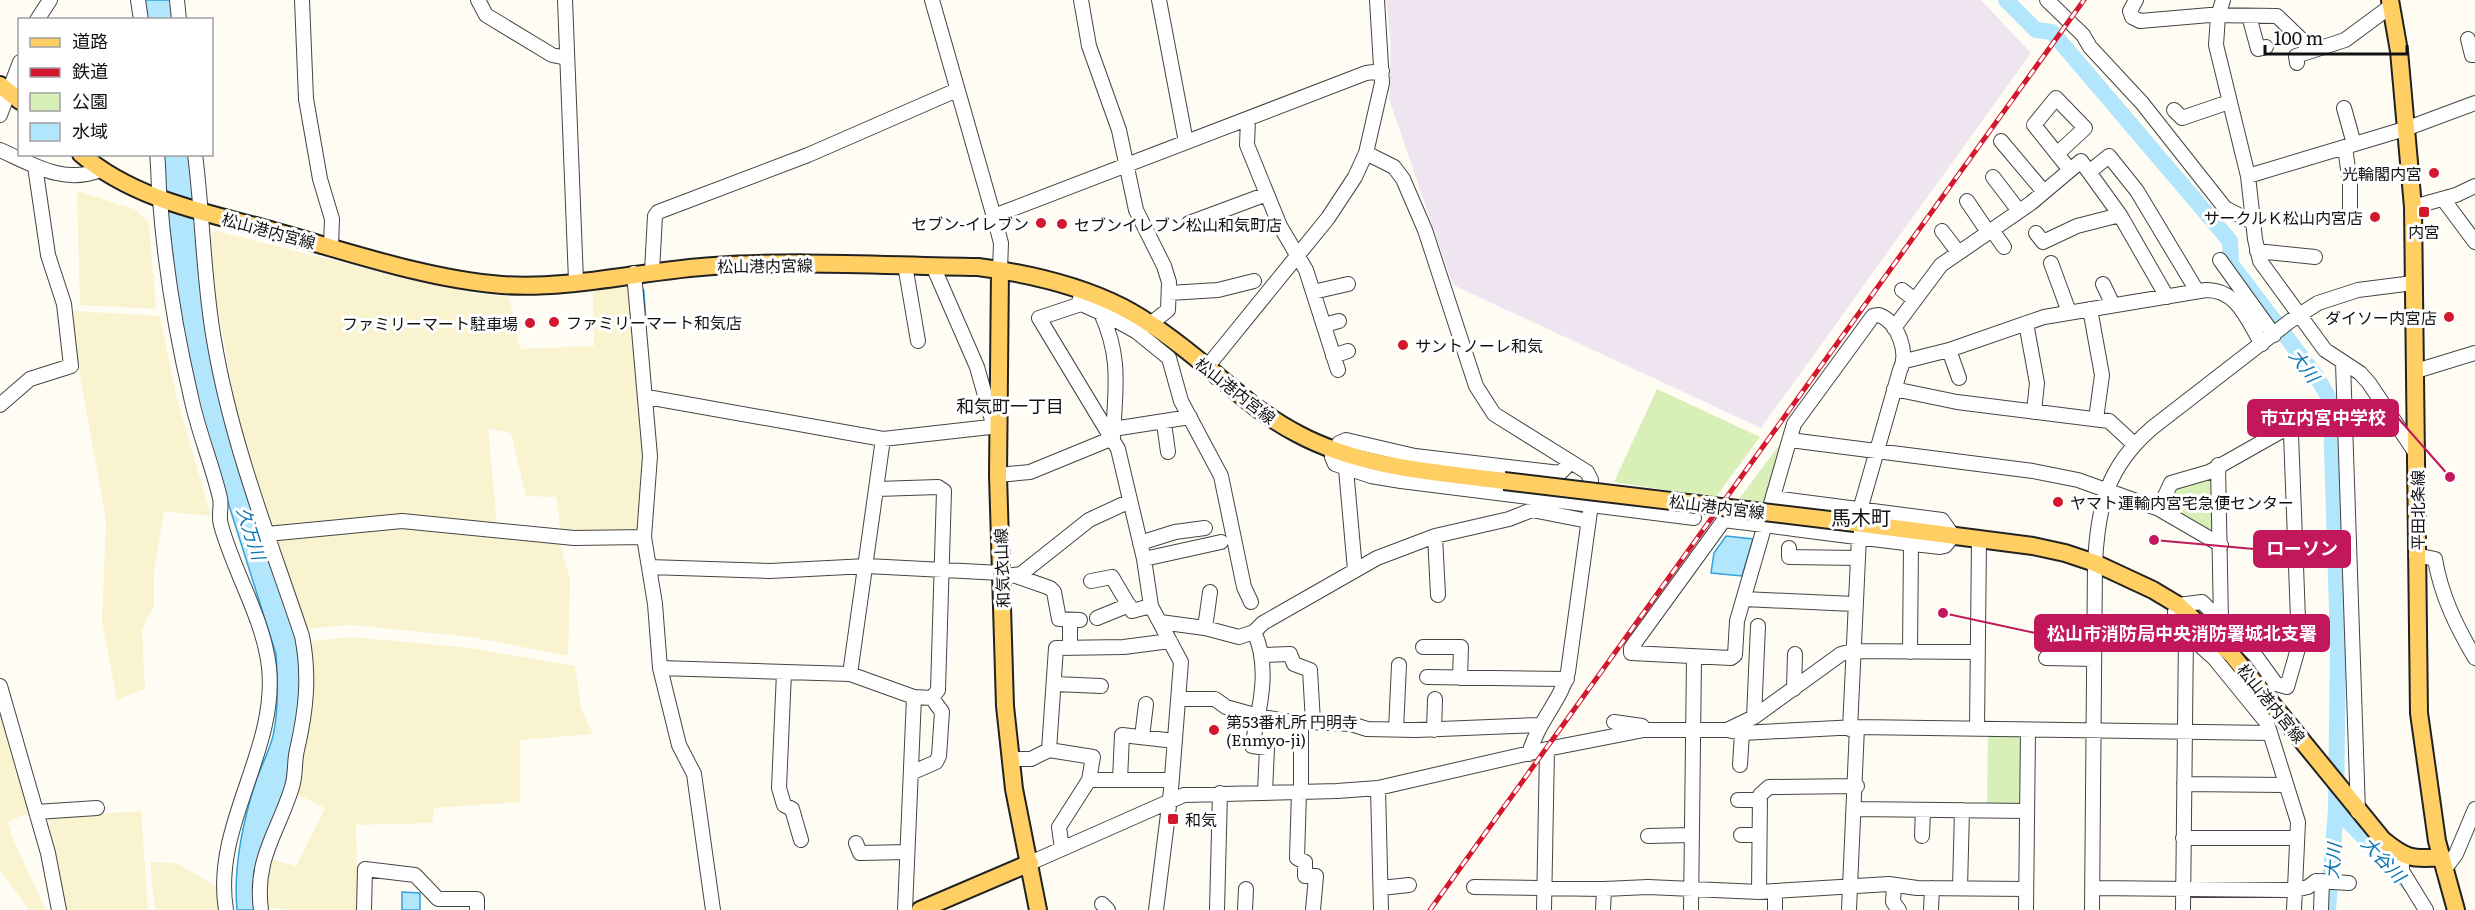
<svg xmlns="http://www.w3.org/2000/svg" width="2475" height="910" font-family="Literata,'Noto Sans JP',serif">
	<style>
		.industrial { fill: #eee5f0 }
		.farmland { fill: #f9f3d0 }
		.green { fill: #d8efb8 }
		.water { fill: #b2e6fd; stroke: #31a3dd; stroke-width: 1.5 }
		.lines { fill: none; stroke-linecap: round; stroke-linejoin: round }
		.stream { stroke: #31a3dd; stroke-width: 3 }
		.river { stroke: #b2e6fd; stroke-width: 16 }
		.minor-casing { stroke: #444; stroke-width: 16 }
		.major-casing { stroke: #222; stroke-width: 20 }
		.minor { stroke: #fff; stroke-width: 14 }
		.major { stroke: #ffcf64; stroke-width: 16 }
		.rail-casing { stroke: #d3172c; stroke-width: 5 }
		.rail { stroke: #fff; stroke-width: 3; stroke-dasharray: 9; stroke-linecap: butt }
		.major-bridge-casing { stroke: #222; stroke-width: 20; stroke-linecap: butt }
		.major-bridge { stroke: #ffcf64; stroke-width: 16 }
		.poi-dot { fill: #d3172c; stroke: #fff; stroke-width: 2 }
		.labels { text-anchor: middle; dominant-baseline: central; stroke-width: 6; stroke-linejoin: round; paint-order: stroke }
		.poi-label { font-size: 16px; fill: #111; stroke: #fff; text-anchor: start }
		.street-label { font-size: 16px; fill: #111; stroke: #fff }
		.water-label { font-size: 18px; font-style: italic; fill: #0974b3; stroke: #fff }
		.neighbourhood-label { font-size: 18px; fill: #111; stroke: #fff }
		.quarter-label { font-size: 20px; fill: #111; stroke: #fff }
		.leader { fill: none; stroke: #c2185b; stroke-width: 2 }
		.callout-dot { fill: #c2185b; stroke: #fff; stroke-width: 2 }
		.callout { fill: #c2185b; stroke: #c2185b; stroke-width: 2 }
		.callout-label { font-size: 18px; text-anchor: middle; font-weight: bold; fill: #fff }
	</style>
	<rect width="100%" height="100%" fill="#fffcf4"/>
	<!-- industrial -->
	<path class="industrial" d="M1386,0H1981L2031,53L1761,428L1453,285L1389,99L1391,44Z"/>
	<!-- farmland -->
	<path class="farmland" d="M77,191L137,210L149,224L156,309L80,305Z
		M217,231L382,273L471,293L509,297L520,349L594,346L593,291L628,286L643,446L644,488L639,532L561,530L556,497L526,496L511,433L488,428L497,525L409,514L272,528L250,462L235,403L209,260L211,234Z
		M73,311L160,316L177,399L211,516L164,511L154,572V605L142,630L145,689L117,700L102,622L106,520L72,332Z
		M410,525L559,542L570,579L568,656L471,637L351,625L304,629L277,537Z
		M351,637L471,648L575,666L581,708L593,734L520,740V802L434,808L432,823L356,825L358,910H290L265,907L270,859L296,866L325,808L298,795L313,698L311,641Z
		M0,715L29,812L8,822L13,839L46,910H29L0,870Z
		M141,811L148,910H63L48,817Z
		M150,862L177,863L220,889V910H155Z"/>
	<!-- green -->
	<path class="green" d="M1657,389L1760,437L1715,498L1614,482Z
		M1792,428L1770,505L1739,499Z
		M2212,476L2214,534L2164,507L2174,485Z
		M1988,736L2020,737L2024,740L2023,802L2019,806H1987Z"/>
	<!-- water -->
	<path class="water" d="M142,0H171L173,19H145Z
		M161,155H190L210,344L296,631L302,670L301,707L290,755L286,784L254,871L255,910H237C233,867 242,825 255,784C260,768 269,752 273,736C279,709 278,681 276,654L195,398L180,317Z
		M1726,536L1753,539L1742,576L1711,573L1714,553Z
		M402,892L420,893V910H402Z"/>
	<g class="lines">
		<!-- stream -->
		<path class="stream" d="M643,290L645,318"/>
		<!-- river -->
		<path class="river" d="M2006,0L2036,30L2052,32L2230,241L2231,264L2316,376L2328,396L2331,416L2338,643L2336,809L2328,910
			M2336,809L2411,886"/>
		<defs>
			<path id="minor" d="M138,0L141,20
				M177,0L179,20
				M302,0L306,99L320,179L332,219L331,246
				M478,0L486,15L552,55L567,58
				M565,0L576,281
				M932,0L996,224L1001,243L1000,270
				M1081,0L1089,46L1119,130L1136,210L1164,266L1169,282L1168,310L1149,325
				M1159,0L1186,142
				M2047,0L2083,35L2090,47L2142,103L2225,208L2252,222
				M2136,0L2130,11L2132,17L2140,21L2210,15L2277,16L2305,43L2307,52
				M2223,0L2218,16L2216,45L2248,176L2255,239L2260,261L2325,350L2360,373L2369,383L2417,455
				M2249,16L2258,49L2266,47
				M37,20L50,0
				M2468,39L2472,55H2475
				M2297,63L2296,56L2345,40L2391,6
				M2344,108L2354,144
				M2174,110L2182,118L2229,102
				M0,115L20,62
				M1248,119L1247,145L1280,226L1306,270L1338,370
				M2001,141L2044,192
				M2345,147L2350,184V216
				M0,150C32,164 64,185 100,170
				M1366,153L1394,167L1403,179L1425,230L1476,386L1494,414L1587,472L1591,480V504L1568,672C1561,701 1538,721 1529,754
				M157,154C159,170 158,185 160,200C165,266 176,333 191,397C198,431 212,464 220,498C222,507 218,516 221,525C234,573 263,617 269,667C278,751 212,825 226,910
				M195,154C203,216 203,278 214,340C231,442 269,538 302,636C310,676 306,711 297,750C294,762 296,775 292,787C278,833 254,858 261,910
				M2057,154L2085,128L2056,98L2034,125L2070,170
				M2089,172L2109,156L2137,191L2197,291
				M2248,176L2408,128L2475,103
				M1993,177L2019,211
				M2443,199L2475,242
				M1967,201L1988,232
				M2413,207L2456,195L2475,186
				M994,216L1366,73L1382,71
				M1189,223L1267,194
				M1992,230L2004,247
				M1942,231L1958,252
				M2036,233L2043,242L2077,226L2120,215
				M2257,251L2315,257
				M2220,260L2274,335
				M2051,263L2069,312
				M905,265L918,341
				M933,266L977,367L994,427
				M652,271L655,216L658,212L808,155L957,90
				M634,273L650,456L644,537L655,604L660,668L679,745L694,774L713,910
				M2103,284L2113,305
				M1902,290L1915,300
				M1082,292L1078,305L1039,318L1118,449L1144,559L1151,606L1181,662L1171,790L1156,910
				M1313,292L1348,284
				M1169,293L1218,290L1254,281
				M1079,303L1112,318L1137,332L1169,358L1181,401L1221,476L1244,587L1251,602
				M2090,309L2102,375L2096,419
				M2026,323L2037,383L2034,412
				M1324,325L1339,321
				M1894,328L1941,265L2031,203L2081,161L2120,215L2167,297
				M1949,350L1959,378
				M1333,356L1348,351
				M1905,361L1949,350L2044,317L2206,290C2238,290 2247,320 2262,344
				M2343,363L2358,812
				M1207,367L1328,218L1355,177L1366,153L1382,83L1377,0
				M2416,371L2475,353
				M1894,389L1957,402L2109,421L2134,444
				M647,397L883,439L999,426
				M0,405L30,379L71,366L64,304L48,255L35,166
				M1164,423L1168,452
				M1113,429L1190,417
				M1790,440L2033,471L2078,480L2159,509L2221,545
				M1570,463L1560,473L1415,456L1346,440L1339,443L1332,457L1335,464L1371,476L1401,481L1694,518
				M2218,465L2221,621
				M1346,469L1355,570
				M998,475L1030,472L1113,438C1115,389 1122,359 1101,313
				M1774,498L1942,520L1953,536L1945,546L1940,547C1868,539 1796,529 1724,520L1631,648V653L1731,658L1735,655L1737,621L1794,424L1873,316L1879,315C1898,322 1909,353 1900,370L1860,510
				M2159,509L2171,483L2209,472L2278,433L2284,430L2291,434L2299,645L2287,687L2276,684L2255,655L2202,602L2178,605L2175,612L2176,624L2214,658L2267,723L2298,822L2294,910
				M267,534L402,521L574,538L644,537
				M1435,536L1438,595
				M1140,543L1175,532L1205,528
				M1789,548V557L1857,558
				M2416,555L2435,559C2441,595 2456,626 2475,658
				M1144,559L1221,542
				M649,567L770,571L867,566L1001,573
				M1013,575L1050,588L1054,592L1059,619L1080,620
				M1001,577L1021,574L1089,520L1130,501
				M1091,581L1112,577L1132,611L1151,606
				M1744,599L1854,604
				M1097,618L1129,605
				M1160,622L1205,628L1239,637L1254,632L1263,623L1377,558L1435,536L1509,519L1532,510L1588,521
				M1205,628L1210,592
				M1254,632C1271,667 1259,710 1252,746L1267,748L1265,792
				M1423,647H1461L1460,678
				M1070,648V620
				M1910,652L1911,544
				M1262,655L1290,654L1294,664L1310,670L1313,722
				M2046,658L2094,659
				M660,668L850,674L914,697L932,698L938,690L944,491L938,487L877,489
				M784,672L779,788L784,805L792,809L801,840
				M850,674L883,439
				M1427,677L1567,679
				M1055,684L1101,686
				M0,686L48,853L59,910
				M1794,689L1795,654
				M1178,699H1215L1226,707L1258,716L1285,721L1351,724L1367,729L1416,730L1539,725
				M1754,717L1758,626
				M1614,722L1642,726
				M1850,729L1859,537
				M1977,729L1979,539
				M1396,730L1399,665
				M1434,730L1435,699
				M1727,730L1754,717L1841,654L1853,651L1977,652
				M1142,737L1146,704
				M1049,750L1093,757L1089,780L1059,827L1062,849
				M1010,759H1031L1049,750L1056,648L1124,647L1170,641
				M1740,765L1742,733
				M911,773L936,762L939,756L942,712L932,698
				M1089,780H1171
				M1120,780L1122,735L1175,741
				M2184,784L2284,785
				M1378,788L1381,910
				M1299,792L1297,858L1305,862V876H1316L1313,910
				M1301,792V722
				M1738,800H1760
				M1855,809L2027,811
				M36,812L97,808
				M1741,835H1759
				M1648,836L1691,835
				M1922,836L1923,810
				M2183,838H2297
				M856,843L860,853L907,852
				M2402,856V871L2426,910
				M1030,863L1184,795L1337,791L1378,788L1547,749L1644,730H1727L1742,733L1857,727L2270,733
				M2444,870L2456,854L2475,809
				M1894,885L1893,902L1899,910
				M1474,887L1604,889
				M1381,888L1409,885
				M1960,888L1962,810
				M2093,888L2295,890L2308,887L2316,881L2349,883
				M1775,891V910
				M1759,892L1760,795L1769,787L1857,786
				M1102,904L1108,910
				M364,910L365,869L415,875L438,899H477V910
				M905,910L914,697
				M1217,910L1220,793
				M1245,910L1246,889
				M1544,910L1547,749
				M1603,910L1604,889L1648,887L1759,892L1889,884L1917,888L2026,889
				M1691,910L1694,658
				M1849,910L1857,727
				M1931,910L1932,888
				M2026,910L2028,730
				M2092,910L2095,563C2098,505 2107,467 2152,428L2290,321L2318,303L2358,290L2413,283
				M2183,910L2186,633
				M2321,910L2322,881"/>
			<path id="major" d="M2390,0L2399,51L2413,207L2419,713L2437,841L2456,910
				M0,85L20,101
				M81,154C131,197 198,211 259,227C337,248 423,279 502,285C572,290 644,270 714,266C802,260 890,266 978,267C1025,273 1078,285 1122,307C1151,322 1182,346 1207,367C1237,392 1263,416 1298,434C1362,468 1434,472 1504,481
				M1000,270L998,475L1005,706L1014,789L1038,910
				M1855,523L2033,546L2065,553L2095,563L2153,590L2178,605L2232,655L2383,840C2405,858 2412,860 2441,857
				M920,910L1030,863"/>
		</defs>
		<!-- minor casing -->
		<use href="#minor" class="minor-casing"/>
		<!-- major casing -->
		<use href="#major" class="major-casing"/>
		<!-- minor -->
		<use href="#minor" class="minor"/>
		<!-- major -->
		<use href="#major" class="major"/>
		<defs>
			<path id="rail" d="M1430,910L2084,0"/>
		</defs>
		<!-- rail casing -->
		<use href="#rail" class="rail-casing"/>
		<!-- rail -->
		<use href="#rail" class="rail"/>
		<defs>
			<path id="major-bridge" d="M1504,481L1855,523"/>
		</defs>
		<!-- major-bridge casing -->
		<use href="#major-bridge" class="major-bridge-casing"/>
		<!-- major-bridge -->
		<use href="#major-bridge" class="major-bridge"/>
	</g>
	<!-- markers -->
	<g class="poi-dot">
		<circle cx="2434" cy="173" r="6"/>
		<rect x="2418" y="206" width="12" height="12" rx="3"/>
		<circle cx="2375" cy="217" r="6"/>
		<circle cx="1041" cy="223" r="6"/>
		<circle cx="1062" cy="224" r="6"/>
		<circle cx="2449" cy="317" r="6"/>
		<circle cx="554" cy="322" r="6"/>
		<circle cx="530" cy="323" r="6"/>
		<circle cx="1403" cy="345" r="6"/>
		<circle cx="2058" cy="502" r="6"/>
		<circle cx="1214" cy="730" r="6"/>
		<rect x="1167" y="813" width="12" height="12" rx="3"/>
	</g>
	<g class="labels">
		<!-- poi labels -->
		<g class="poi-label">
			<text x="2422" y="173" text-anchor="end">光輪閣内宮</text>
			<text x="2363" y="217" text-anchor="end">サークルＫ松山内宮店</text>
			<text x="1029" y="223" text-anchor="end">セブン-イレブン</text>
			<text x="1074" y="224">セブンイレブン松山和気町店</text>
			<text x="2424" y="231" text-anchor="middle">内宮</text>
			<text x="2437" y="317" text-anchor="end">ダイソー内宮店</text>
			<text x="566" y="322">ファミリーマート和気店</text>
			<text x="518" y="323" text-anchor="end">ファミリーマート駐車場</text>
			<text x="1415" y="345">サントノーレ和気</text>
			<text x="2070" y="502">ヤマト運輸内宮宅急便センター</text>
			<text x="1226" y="721">第53番札所 円明寺<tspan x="1226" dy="18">(Enmyo-ji)</tspan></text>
			<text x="1185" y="819">和気</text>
		</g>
		<!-- street labels -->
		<g class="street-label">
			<text transform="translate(269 230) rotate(15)">松山港内宮線</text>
			<text transform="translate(765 265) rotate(-1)">松山港内宮線</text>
			<text transform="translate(1236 390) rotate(38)">松山港内宮線</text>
			<text transform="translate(1717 506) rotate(7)">松山港内宮線</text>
			<text transform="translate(2417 510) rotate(-90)">平田北条線</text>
			<text transform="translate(1001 568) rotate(-92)">和気衣山線</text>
			<text transform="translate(2272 703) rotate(51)">松山港内宮線</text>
		</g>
		<!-- water labels -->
		<g class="water-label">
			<text transform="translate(2305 365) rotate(53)">大川</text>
			<text transform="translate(252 533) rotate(72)">久万川</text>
			<text transform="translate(2384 859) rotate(47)">大谷川</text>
			<text transform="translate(2332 861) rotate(-85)">大川</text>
		</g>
		<!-- neighbourhood labels -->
		<g class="neighbourhood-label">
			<text x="1010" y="405">和気町一丁目</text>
		</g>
		<!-- quarter labels -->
		<g class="quarter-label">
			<text x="1861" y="516">馬木町</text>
		</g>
	</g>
	<!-- callouts -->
	<path class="leader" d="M2450 477L2398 418M2154 540L2254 549M1943 613L2035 633"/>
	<g class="callout-dot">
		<circle cx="2450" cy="477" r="6"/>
		<circle cx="2154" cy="540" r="6"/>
		<circle cx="1943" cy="613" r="6"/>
	</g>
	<g class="callout">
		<rect x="2248" y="400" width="150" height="36" rx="6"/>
		<rect x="2254" y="531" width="96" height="36" rx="6"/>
		<rect x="2035" y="615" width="294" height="36" rx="6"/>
	</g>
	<g class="callout-label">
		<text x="2323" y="424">市立内宮中学校</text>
		<text x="2302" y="555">ローソン</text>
		<text x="2182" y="640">松山市消防局中央消防署城北支署</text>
	</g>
	<!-- legend -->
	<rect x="18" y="18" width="195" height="138" fill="#ffffff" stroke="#a0a0a0" stroke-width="1.5"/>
	<rect x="30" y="38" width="30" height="9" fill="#ffcf64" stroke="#a0a0a0" stroke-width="1.5"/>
	<text x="72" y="48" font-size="18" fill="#111111">道路</text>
	<rect x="30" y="68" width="30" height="9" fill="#d3172c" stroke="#a0a0a0" stroke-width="1.5"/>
	<text x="72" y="78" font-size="18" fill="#111111">鉄道</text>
	<rect x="30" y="93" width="30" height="18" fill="#d8efb8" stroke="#a0a0a0" stroke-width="1.5"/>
	<text x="72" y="108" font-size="18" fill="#111111">公園</text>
	<rect x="30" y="123" width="30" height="18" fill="#b2e6fd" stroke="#a0a0a0" stroke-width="1.5"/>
	<text x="72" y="138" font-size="18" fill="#111111">水域</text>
	<!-- scale -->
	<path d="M2265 45v9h142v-9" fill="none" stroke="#111111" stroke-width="3"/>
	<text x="2274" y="45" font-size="18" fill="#111111" stroke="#ffffff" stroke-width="4.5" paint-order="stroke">100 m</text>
</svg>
